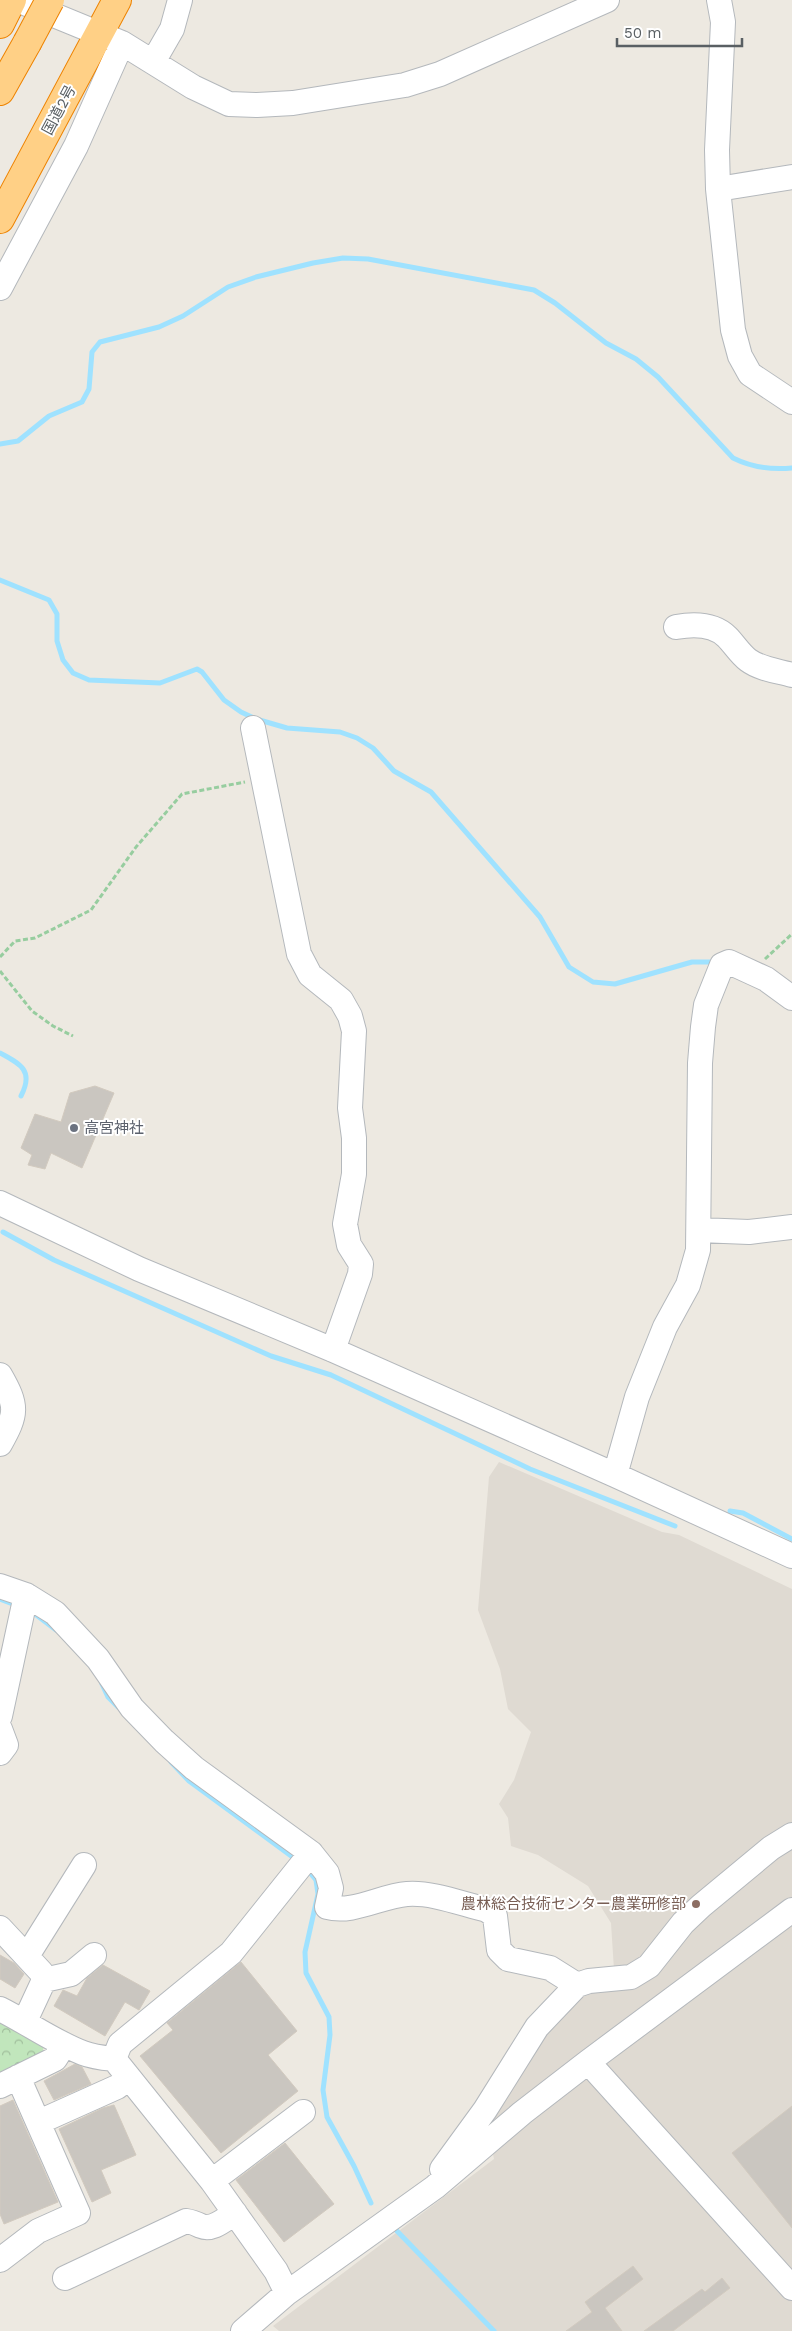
<svg xmlns="http://www.w3.org/2000/svg" width="792" height="2331" font-family="'Work Sans','Noto Sans JP',sans-serif">
	<style>
		.education { fill: #dfdad2 }
		.park { fill: url(#park-crowns) }
		.lines { fill: none; stroke-linecap: round; stroke-linejoin: round }
		.stream { stroke: #9fe2ff; stroke-width: 5 }
		.building { fill: #cac6c0; stroke: #d2cabf }
		.minor-casing { stroke: #b4b8bc; stroke-width: 26 }
		.highway-casing { stroke: #ee8300; stroke-width: 30 }
		.path { stroke: #97cd9f; stroke-width: 3; stroke-dasharray: 5 2.5; stroke-linecap: butt }
		.minor { stroke: #fff; stroke-width: 24 }
		.highway { stroke: #ffd086; stroke-width: 28 }
		.highway-bridge-casing { stroke: #ee8300; stroke-width: 30; stroke-linecap: butt }
		.highway-bridge { stroke: #ffd086; stroke-width: 28 }
		.worship-dot { fill: #6b7280; stroke: #fff; stroke-width: 2 }
		.education-dot { fill: #8d6e63; stroke: #fff; stroke-width: 2 }
		.labels { text-anchor: middle; dominant-baseline: central; stroke-width: 4; stroke-linejoin: round; paint-order: stroke }
		.street-label { font-size: 15px; fill: #595f63; stroke: #fff }
		.worship-label { font-size: 15px; fill: #5b616d; stroke: #fff; text-anchor: start }
		.education-label { font-size: 15px; fill: #785e54; stroke: #fff; text-anchor: end }
	</style>
	<defs>
		<pattern id="park-crowns" width="20" height="18" patternUnits="userSpaceOnUse" patternTransform="scale(1.25)"><rect width="20" height="18" fill="#c1e6bc"/><path d="M2 6a3 3 0 1 1 6 0M12 15a3 3 0 1 1 6 0" fill="none" stroke="#a0be9c"/></pattern>
	</defs>
	<rect width="100%" height="100%" fill="#ede9e1"/>
	<!-- education -->
	<path class="education" d="M499,1462L662,1532L679,1535L792,1589V2331H279L273,2326L494,2159L487,2124L537,2039L579,1992L615,1985L611,1923L588,1886L538,1855L511,1846L508,1818L499,1804L514,1780L531,1732L508,1709L500,1669L478,1610L489,1477Z"/>
	<!-- park -->
	<path class="park" d="M0,2023L44,2046L41,2058L0,2078Z"/>
	<g class="lines">
		<!-- stream -->
		<path class="stream" d="M0,444L18,441L49,416L82,402L89,389L92,352L100,342L159,327L183,316L228,287L256,277L313,263L343,258L368,259L534,290L555,303L606,343L636,359L658,377L733,458C753,468 771,470 792,468
			M0,580L49,600L57,614V641L63,660L73,673L89,680L160,683L197,669L202,672L224,700L241,712L256,719L287,728L340,732L357,738L373,748L394,771L431,792L540,917L569,967L593,982L615,984L692,962H711
			M0,1053C21,1064 34,1071 21,1096
			M3,1232L54,1260L271,1356L331,1375L530,1469L675,1526
			M730,1511L743,1513L792,1539
			M0,1599L18,1606
			M35,1614L56,1630
			M102,1684L108,1697L118,1707
			M171,1762L189,1781L298,1861
			M306,1868L316,1880L318,1894L305,1952L306,1973L329,2017L330,2035L323,2090L327,2117L354,2166L371,2203
			M396,2230L494,2331"/>
	</g>
	<!-- building -->
	<path class="building" d="M95,1086L114,1093L82,1168L51,1153L45,1169L28,1165L32,1155L21,1148L35,1114L61,1122L70,1093Z
		M0,1955L14,1963L24,1974L15,1988L0,1979Z
		M241,1962L297,2031L268,2055L298,2091L221,2153L140,2056L173,2030L167,2023Z
		M103,1965L150,1991L139,2010L125,2002L105,2036L54,2006L63,1990L77,1996L87,1978Z
		M75,2064L82,2067L91,2084L54,2100L44,2081Z
		M13,2100L58,2202L4,2224L0,2214V2106Z
		M114,2105L136,2155L101,2170L111,2193L92,2202L59,2129L103,2108Z
		M792,2106V2228L732,2153Z
		M285,2143L334,2204L284,2242L236,2180Z
		M633,2266L643,2279L605,2308L622,2331H566L592,2312L585,2302Z
		M722,2278L730,2288L673,2331H644L702,2289L705,2292Z"/>
	<g class="lines">
		<defs>
			<path id="minor" d="M17,0L122,43L193,87L229,104L257,105L293,103L405,85L440,74L607,0
				M719,0L723,22L717,150L718,189L733,330L740,356L750,374L792,402
				M153,62L172,29L180,0
				M718,189L792,177
				M0,288L76,146L122,43
				M676,627C693,624 714,624 727,637C734,644 740,654 748,660C760,669 778,671 792,675
				M253,728L299,954L310,975L341,1000L350,1016L354,1031L350,1108L354,1138V1174L345,1224L349,1245L361,1264L360,1274L333,1350
				M0,1203L139,1269L333,1350L615,1475L792,1556
				M699,1230L749,1232L792,1227
				M0,1375C18,1406 17,1414 0,1444
				M615,1475L637,1397L665,1327L688,1285L698,1250L700,1063L703,1027L706,1005L722,965L729,962L766,979L792,998
				M0,1586L26,1595L55,1613L98,1659L132,1708L164,1741L194,1768L311,1853L327,1873L331,1888L327,1907C353,1914 381,1896 407,1894C432,1892 462,1904 487,1910L495,1916L499,1950L508,1959L550,1968L577,1985
				M0,1716L26,1595
				M0,1729L6,1745L0,1753
				M0,1928L41,1972L44,1980L25,2021
				M27,1956L84,1865
				M44,1980L71,1974L94,1955
				M0,2009C28,2023 54,2042 83,2053C93,2057 104,2058 114,2059L212,2181L276,2271L287,2293
				M114,2059L120,2044L231,1953L311,1853
				M588,2062L792,2288
				M0,2086L55,2059L64,2045
				M39,2122L117,2087L129,2078
				M442,2169L485,2110L537,2027L577,1985L589,1981L631,1977L649,1966L683,1923L701,1906L771,1848L792,1835
				M212,2181L303,2112
				M0,2260L38,2231L78,2213L18,2077
				M65,2278L186,2221C193,2222 195,2223 201,2226C213,2231 225,2219 235,2213
				M243,2331L287,2293L435,2187L522,2113L588,2062L792,1910"/>
			<path id="highway" d="M0,24L12,0
				M0,91L27,43
				M0,219L117,0"/>
		</defs>
		<!-- minor casing -->
		<use href="#minor" class="minor-casing"/>
		<!-- highway casing -->
		<use href="#highway" class="highway-casing"/>
		<!-- path -->
		<path class="path" d="M0,957L15,941L35,938L91,910L136,847L182,794L245,782
			M765,959L792,934
			M0,971L32,1011L53,1026L73,1036"/>
		<!-- minor -->
		<use href="#minor" class="minor"/>
		<!-- highway -->
		<use href="#highway" class="highway"/>
		<defs>
			<path id="highway-bridge" d="M27,43L50,0"/>
		</defs>
		<!-- highway-bridge casing -->
		<use href="#highway-bridge" class="highway-bridge-casing"/>
		<!-- highway-bridge -->
		<use href="#highway-bridge" class="highway-bridge"/>
	</g>
	<!-- markers -->
	<circle class="worship-dot" cx="74" cy="1128" r="5"/>
	<circle class="education-dot" cx="696" cy="1904" r="5"/>
	<g class="labels">
		<!-- street labels -->
		<g class="street-label">
			<text transform="translate(59 110) rotate(-62)">国道2号</text>
		</g>
		<!-- worship labels -->
		<g class="worship-label">
			<text x="84" y="1128">高宮神社</text>
		</g>
		<!-- education labels -->
		<g class="education-label">
			<text x="686" y="1904">農林総合技術センター農業研修部</text>
		</g>
	</g>
	<!-- scale -->
	<path d="M617 38v8h125v-8" fill="none" stroke="#595f63" stroke-width="2.5"/>
	<text x="624" y="38" font-size="15" fill="#595f63" stroke="#ffffff" stroke-width="4" paint-order="stroke">50 m</text>
</svg>
